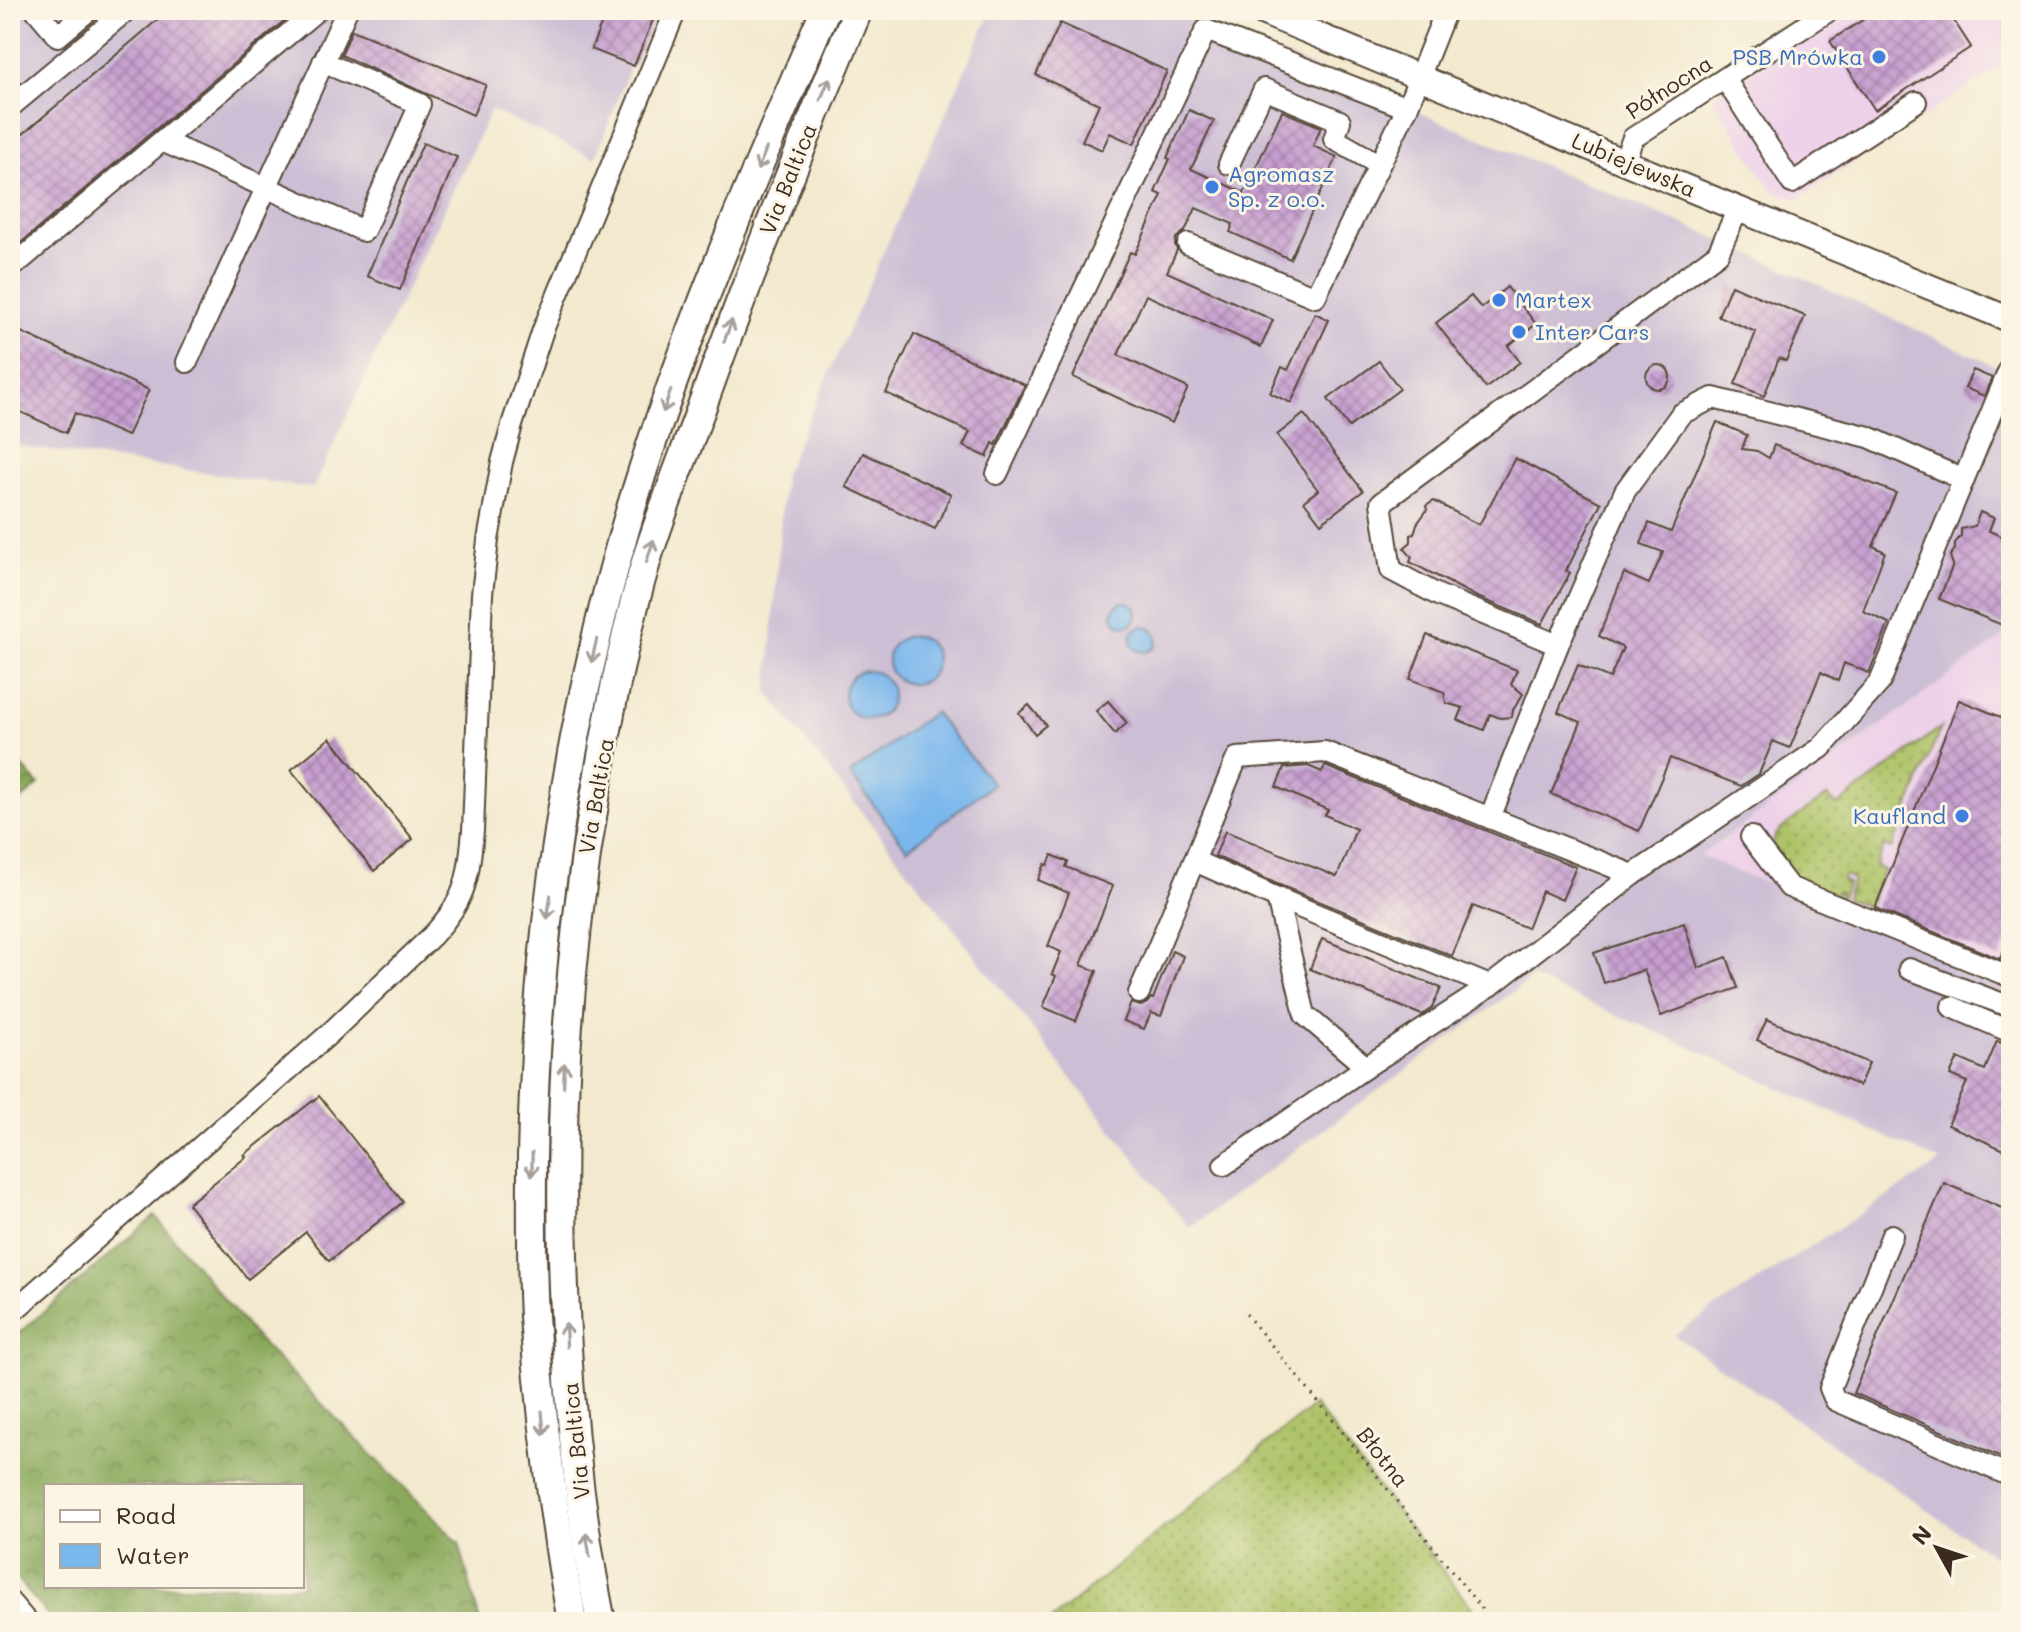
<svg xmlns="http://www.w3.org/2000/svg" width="2021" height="1632" font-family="Mali,sans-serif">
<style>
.built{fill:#edd0e9}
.industrial{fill:#ccbed4}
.grass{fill:url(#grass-dots);stroke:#747643;stroke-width:2}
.forest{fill:url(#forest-crowns);stroke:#626a3d;stroke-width:2;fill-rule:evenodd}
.water{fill:#7ab7ed;stroke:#5a7086;stroke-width:2}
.building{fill:url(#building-cross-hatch)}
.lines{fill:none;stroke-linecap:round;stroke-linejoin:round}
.minor-casing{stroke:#564738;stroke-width:24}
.major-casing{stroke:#564738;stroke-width:28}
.highway-casing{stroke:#564738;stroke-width:32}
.path{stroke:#564738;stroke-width:3;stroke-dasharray:2 6;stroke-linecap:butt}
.minor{stroke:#fff;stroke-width:20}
.major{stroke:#fff;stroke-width:24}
.highway{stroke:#fff;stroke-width:28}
.oneway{stroke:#a79f9a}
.shop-dot{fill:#3f7fe0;stroke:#fcf5e5;stroke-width:3}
.labels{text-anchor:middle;stroke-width:6;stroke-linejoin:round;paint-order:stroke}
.shop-label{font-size:22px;fill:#366cbe;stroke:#fcf5e5;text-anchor:start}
.street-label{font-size:22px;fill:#3b2a1e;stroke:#fcf5e5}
</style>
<defs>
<pattern id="grass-dots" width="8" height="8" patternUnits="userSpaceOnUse" patternTransform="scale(2)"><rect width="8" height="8" fill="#adc368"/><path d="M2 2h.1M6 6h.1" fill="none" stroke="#8e9f55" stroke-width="1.8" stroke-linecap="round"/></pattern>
<pattern id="forest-crowns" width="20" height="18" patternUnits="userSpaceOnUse" patternTransform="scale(2)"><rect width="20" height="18" fill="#8aa95c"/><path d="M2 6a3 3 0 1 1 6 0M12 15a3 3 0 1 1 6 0" fill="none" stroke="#728a4b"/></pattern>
<pattern id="building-cross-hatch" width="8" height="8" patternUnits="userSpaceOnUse" patternTransform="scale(2)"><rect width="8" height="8" fill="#c79ed0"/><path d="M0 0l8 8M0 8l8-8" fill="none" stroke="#a381a8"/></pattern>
</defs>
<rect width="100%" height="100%" fill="#fcf5e5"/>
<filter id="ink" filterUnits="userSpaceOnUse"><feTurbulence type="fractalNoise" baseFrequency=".0125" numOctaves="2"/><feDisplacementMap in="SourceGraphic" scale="16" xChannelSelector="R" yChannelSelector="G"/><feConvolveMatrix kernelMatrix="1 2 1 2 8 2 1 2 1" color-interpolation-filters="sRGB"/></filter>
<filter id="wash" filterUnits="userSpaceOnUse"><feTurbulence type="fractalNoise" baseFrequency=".006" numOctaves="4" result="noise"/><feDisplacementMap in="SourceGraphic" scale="32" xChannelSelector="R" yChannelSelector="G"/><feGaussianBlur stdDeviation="1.8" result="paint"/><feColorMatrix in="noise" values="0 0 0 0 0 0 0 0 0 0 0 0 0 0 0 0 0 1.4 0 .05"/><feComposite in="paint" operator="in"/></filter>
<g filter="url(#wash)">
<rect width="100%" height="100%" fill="#f2e9ce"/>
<g class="built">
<polygon points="1847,10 2011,10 2011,60 1797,199 1772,191 1712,97"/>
<polygon points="2011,615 2011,984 1700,856 2002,638"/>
</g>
<g class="industrial">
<polygon points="10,10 652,10 595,158 491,110 313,488 10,445"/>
<polygon points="992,10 1178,10 1578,180 1705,233 2011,373 2011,615 2003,637 1700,856 2011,984 2011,1568 1674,1335 1941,1162 1675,1040 1532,978 1189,1228 768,693 784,474"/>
</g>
<g class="grass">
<path d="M1941,727l-49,122 -8,-3 -8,20 8,4 -16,37 -22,-8 7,-20 -8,-4 -3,5 6,3 -7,17 -3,-1 2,-6 -3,-1 -2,6 -43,-20 -16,-21 3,-3 -2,-2 -3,2c-1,-7 -2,-13 2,-19 7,-11 39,-30 51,-39l10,10z"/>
<polygon points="1314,1405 1483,1622 1049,1622"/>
</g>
<g class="forest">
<polygon points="10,752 39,785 10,809"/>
<path d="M155,1216l97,117 207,210 21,79h-426l-44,-51v-230zM46,1486h256v100h-256z"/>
</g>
<g class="water">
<circle cx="1125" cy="614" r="12"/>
<circle cx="1144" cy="639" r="13"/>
<circle cx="912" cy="660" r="24"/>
<circle cx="868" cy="695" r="24"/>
<polygon points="934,712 993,784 907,849 850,774"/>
</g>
<g id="blocks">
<g class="building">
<polygon points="169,10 297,10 10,252 10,145"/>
<polygon points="607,10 657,10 634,66 591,49"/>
<polygon points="1878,10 1947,10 1971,47 1875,110 1830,41"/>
<polygon points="1060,23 1167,71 1134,144 1110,133 1102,150 1082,141 1099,104 1036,75"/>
<polygon points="352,30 486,85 473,115 341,55"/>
<polygon points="1189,110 1214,121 1191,169 1244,193 1282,111 1321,127 1313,146 1337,157 1290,259 1230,232 1233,224 1196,208 1185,231 1176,238 1175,245 1177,250 1167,272 1273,320 1261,347 1146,295 1118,355 1188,388 1172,423 1073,377 1130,252 1135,254 1162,195 1155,192 1170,159 1167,158"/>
<polygon points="423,143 457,157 400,290 367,276"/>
<polygon points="1731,285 1805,316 1786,361 1779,358 1764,396 1735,384 1756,332 1718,316"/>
<polygon points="1507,287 1536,324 1508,346 1520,362 1486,388 1436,323 1471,296 1481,308"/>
<polygon points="1315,313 1329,320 1291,403 1270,393 1282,367 1288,370"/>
<polygon points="10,327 149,390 127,436 75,413 66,433 10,407"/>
<polygon points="914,334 1025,385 996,445 993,443 987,457 963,446 970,432 886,393"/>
<polygon points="1379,361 1400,389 1349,427 1328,399"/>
<circle cx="1658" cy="377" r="12"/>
<polygon points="1973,370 1992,378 1984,396 1965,388"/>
<polygon points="1304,414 1363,491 1321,523 1304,501 1318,490 1277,435"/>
<polygon points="1717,422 1747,435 1742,449 1757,451 1769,458 1774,445 1896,493 1873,546 1885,552 1863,611 1889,623 1869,673 1844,663 1838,681 1821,672 1790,748 1773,741 1759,774 1741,786 1670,758 1639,831 1551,794 1581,722 1558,712 1578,665 1610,678 1623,648 1599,636 1624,573 1649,584 1663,552 1641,544 1649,523 1671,532"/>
<polygon points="863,453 951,494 935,529 846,487"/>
<polygon points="1515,458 1601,503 1566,571 1570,573 1542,624 1475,596 1410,562 1412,557 1404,548 1411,542 1411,535 1414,534 1417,524 1427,510 1426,506 1434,501 1479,525"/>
<polygon points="1980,512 1994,518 1989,531 2011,540 2011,604 2002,625 1939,599 1953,565 1950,556 1955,549 1955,543 1961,536 1961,529 1975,526"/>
<polygon points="1427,635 1517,670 1511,684 1523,694 1513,710 1512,717 1500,718 1490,714 1484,730 1458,720 1463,708 1446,703 1444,692 1410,679"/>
<polygon points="1959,700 2011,721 2011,933 2000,959 1875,908"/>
<polygon points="1108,701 1127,723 1115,734 1096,711"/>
<polygon points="1029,705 1046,725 1035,734 1019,713"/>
<polygon points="330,738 413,839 374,871 291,770"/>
<polygon points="1308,766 1322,772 1325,766 1576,867 1562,900 1542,891 1527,928 1473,906 1452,956 1282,886 1215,856 1225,831 1337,877 1356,829 1325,815 1328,810 1276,787 1284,768"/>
<polygon points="1052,855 1068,862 1066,867 1113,886 1081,965 1097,971 1076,1021 1043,1007 1056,976 1052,974 1061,952 1048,946 1069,893 1038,880 1045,864 1048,865"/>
<polygon points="1684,923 1698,968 1727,957 1738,988 1661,1016 1644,970 1604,983 1594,953"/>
<polygon points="1322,939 1441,988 1432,1008 1422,1015 1310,969"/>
<polygon points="1172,951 1183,956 1161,1016 1151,1013 1144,1029 1124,1021 1131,1003 1141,1006 1147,1003 1151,998 1153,999"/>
<polygon points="1767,1019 1869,1063 1859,1086 1757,1040"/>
<polygon points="1997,1041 2011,1047 2011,1153 1948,1125 1967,1082 1950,1075 1958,1058 1985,1070"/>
<polygon points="319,1096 403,1202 329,1261 306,1232 248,1279 188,1204 246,1157 244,1155"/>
<polygon points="1944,1183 2011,1212 2011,1461 1853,1393"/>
</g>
</g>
</g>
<g filter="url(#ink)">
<use href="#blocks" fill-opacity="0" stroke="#564738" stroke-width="2"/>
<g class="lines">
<defs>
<g id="minor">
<polyline points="36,10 58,36 89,10"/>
<polyline points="1725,79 1792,183 1916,102"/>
<polyline points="10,107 127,10"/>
<polyline points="162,141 364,231 420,104 323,62"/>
<polyline points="1624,161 1633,138 1830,10"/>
<polyline points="1229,164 1264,89 1340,121 1334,139 1378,164"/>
<polyline points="1188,244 1315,297 1407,108 1446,10"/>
<polyline points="10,269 317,10"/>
<polyline points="187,362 347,10"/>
<polyline points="997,474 1206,30 1407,108"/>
<polyline points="1558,645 1438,595 1391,570 1381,503 1718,253 1738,209"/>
<polyline points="1490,818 1558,645 1625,491 1681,414 1713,398 1869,437 1964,480"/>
<polyline points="1751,837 1789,887 2011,977"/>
<polyline points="1195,861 1277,898 1490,986"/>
<polyline points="1277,898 1305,1015 1366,1067"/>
<polyline points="1909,969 2011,1007"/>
<polyline points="1139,993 1237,758 1325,752 1633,875"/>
<polyline points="1952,1007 2011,1032"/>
<polyline points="1224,1165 1366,1067 1490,986 1633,875 1821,748 1880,682 2011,365"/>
<polyline points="1892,1235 1830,1388 1835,1400 2011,1476"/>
<path d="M10,1314l318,-279 105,-100c34,-37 35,-56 40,-104l9,-237 6,-54 14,-78 10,-37 31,-95 133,-320"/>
<polyline points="10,1602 27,1622"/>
</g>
<polyline id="major" points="1257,10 1738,209 2011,320"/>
<g id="highway">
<path d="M572,1622c-18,-101 -31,-203 -38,-306 -3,-53 -2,-106 -2,-159 4,-225 38,-450 104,-665 51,-165 121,-324 189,-482"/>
<path d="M601,1622c-19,-95 -30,-193 -35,-290 -10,-181 -1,-361 30,-540 13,-80 29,-160 52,-237 16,-50 36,-99 54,-149 48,-134 101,-265 156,-396"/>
</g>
</defs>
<use href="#minor" class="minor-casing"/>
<use href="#major" class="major-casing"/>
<use href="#highway" class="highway-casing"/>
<polyline class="path" points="1246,1314 1333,1420 1492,1622"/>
<use href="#minor" class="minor"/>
<use href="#major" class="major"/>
<use href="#highway" class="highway"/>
</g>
<defs><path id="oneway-shaft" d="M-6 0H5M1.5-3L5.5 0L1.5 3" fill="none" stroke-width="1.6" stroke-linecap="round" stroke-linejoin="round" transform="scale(2)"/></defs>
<g class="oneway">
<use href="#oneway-shaft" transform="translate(825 89) rotate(-67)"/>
<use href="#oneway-shaft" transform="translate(762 159) rotate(112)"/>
<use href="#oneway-shaft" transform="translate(728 331) rotate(-70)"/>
<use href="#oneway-shaft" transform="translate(667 401) rotate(109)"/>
<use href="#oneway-shaft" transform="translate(650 551) rotate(-72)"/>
<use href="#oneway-shaft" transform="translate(594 651) rotate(103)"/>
<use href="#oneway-shaft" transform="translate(549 907) rotate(98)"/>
<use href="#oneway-shaft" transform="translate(564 1075) rotate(-88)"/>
<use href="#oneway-shaft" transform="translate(532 1164) rotate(91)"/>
<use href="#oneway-shaft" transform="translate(566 1335) rotate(-93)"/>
<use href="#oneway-shaft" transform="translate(543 1423) rotate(85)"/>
<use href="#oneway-shaft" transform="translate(588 1545) rotate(-99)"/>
</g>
</g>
<g class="shop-dot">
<circle cx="1879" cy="57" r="8"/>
<circle cx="1212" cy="187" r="8"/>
<circle cx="1499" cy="300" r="8"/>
<circle cx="1519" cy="332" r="8"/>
<circle cx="1962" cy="816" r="8"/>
</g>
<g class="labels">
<g class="shop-label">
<text x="1863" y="65" text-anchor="end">PSB Mrówka</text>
<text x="1228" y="182">Agromasz<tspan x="1228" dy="25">Sp. z o.o.</tspan></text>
<text x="1515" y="308">Martex</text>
<text x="1535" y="340">Inter Cars</text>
<text x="1946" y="824" text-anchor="end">Kaufland</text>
</g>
<g class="street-label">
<text transform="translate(1669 87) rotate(-33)" y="8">Północna</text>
<text transform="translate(1634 165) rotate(23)" y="8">Lubiejewska</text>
<text transform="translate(788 179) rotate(-68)" y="8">Via Baltica</text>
<text transform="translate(596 796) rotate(-80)" y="8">Via Baltica</text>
<text transform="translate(576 1441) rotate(-96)" y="8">Via Baltica</text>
<text transform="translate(1383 1457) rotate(52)" y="8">Błotna</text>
</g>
</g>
<rect width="2021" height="1632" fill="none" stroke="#fcf5e5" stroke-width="40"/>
<rect x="44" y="1484" width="260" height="104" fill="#fcf5e5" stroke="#afa495" stroke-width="2"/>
<rect x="60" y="1510" width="40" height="12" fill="#ffffff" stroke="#afa495" stroke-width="2"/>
<text x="116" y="1524" font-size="24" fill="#3b2a1e">Road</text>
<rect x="60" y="1544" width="40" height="24" fill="#7ab7ed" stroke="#afa495" stroke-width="2"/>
<text x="116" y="1564" font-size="24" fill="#3b2a1e">Water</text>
<g transform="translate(1937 1548) rotate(310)" stroke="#fcf5e5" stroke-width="6" paint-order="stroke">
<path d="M0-6L14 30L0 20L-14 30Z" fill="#3b2a1e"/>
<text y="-12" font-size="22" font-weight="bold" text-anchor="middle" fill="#3b2a1e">N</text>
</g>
</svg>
